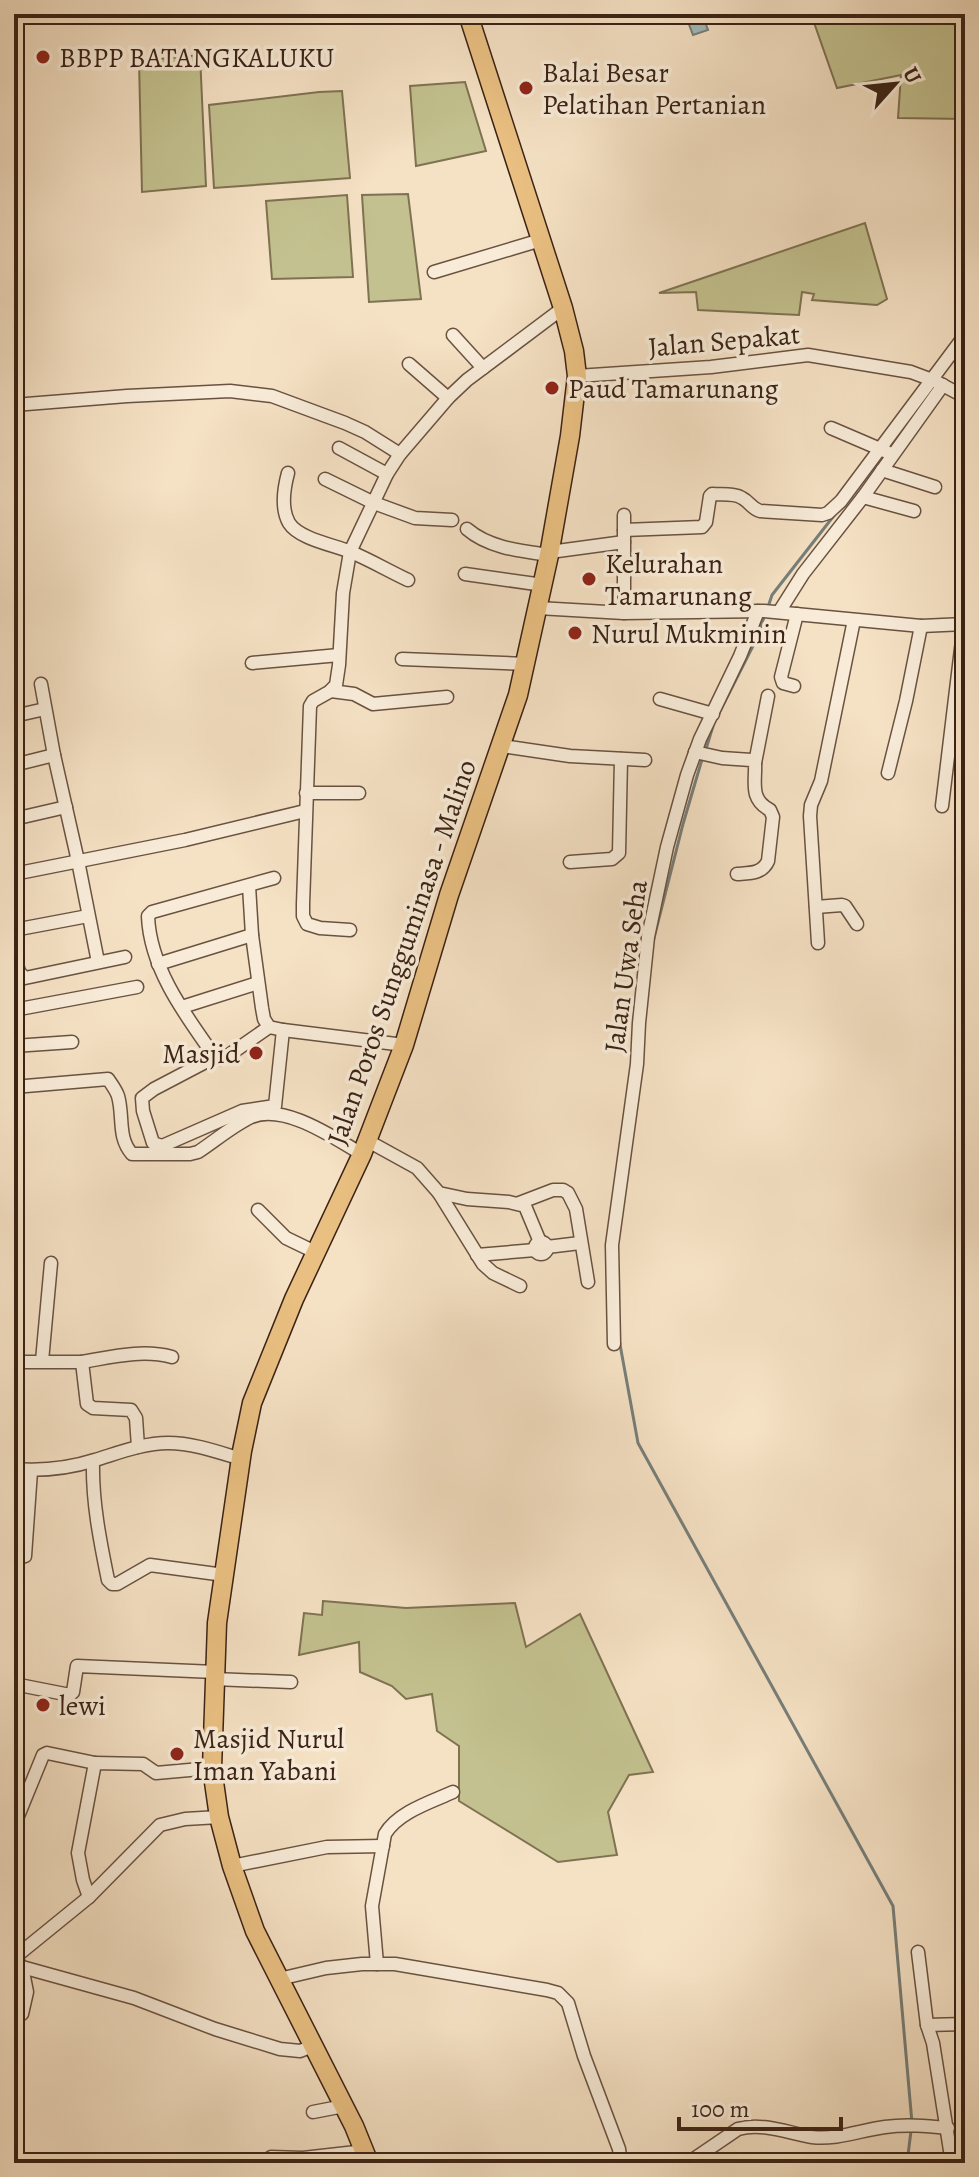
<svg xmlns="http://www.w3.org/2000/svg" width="979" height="2177" font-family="Alegreya,serif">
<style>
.green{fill:#c3c18f;stroke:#7f7252;stroke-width:2}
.water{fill:#9fbcbc;stroke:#777e79;stroke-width:2}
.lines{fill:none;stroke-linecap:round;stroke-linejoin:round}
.stream{stroke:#777e79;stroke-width:3}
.minor-casing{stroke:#6a5241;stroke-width:15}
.primary-casing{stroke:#3b2215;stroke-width:21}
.minor{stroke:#f8ecd9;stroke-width:12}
.primary{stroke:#eac082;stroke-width:18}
.poi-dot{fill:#8f2418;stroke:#f8ecd9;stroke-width:3}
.labels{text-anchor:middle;stroke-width:7;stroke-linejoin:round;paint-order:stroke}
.poi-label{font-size:28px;fill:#3b2215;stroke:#f8ecd9;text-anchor:start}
.street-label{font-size:28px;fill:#3b2215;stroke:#f8ecd9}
</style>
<rect width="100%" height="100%" fill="#f5e1c4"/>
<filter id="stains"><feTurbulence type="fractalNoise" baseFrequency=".0025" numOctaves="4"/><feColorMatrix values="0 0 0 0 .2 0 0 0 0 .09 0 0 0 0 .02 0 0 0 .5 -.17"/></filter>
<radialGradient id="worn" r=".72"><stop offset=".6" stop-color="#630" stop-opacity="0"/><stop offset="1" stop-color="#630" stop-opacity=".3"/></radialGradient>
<g class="green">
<polygon points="811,14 965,14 965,119 898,118 901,75 837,88"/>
<polygon points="200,55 206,186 142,192 139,61"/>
<polygon points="465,82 486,151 416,166 410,86"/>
<polygon points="342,91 350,178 214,188 209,105 319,92"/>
<polygon points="408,194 421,299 369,302 362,195"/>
<polygon points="347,195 353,277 272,279 266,201"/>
<polygon points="865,223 887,299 877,305 812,300 814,294 802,292 799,315 698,310 696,292 659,293"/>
<polygon points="323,1601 406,1608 515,1603 526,1647 580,1614 653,1772 629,1775 608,1812 617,1855 558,1862 459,1801 459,1746 437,1731 432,1694 406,1699 392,1686 360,1672 359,1642 299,1655 304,1613 322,1615"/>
</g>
<polygon class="water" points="685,14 702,14 708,30 693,35"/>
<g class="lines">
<g class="stream">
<polyline points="768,607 772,595 836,513"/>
<polyline points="718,715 757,638 765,614"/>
<polyline points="706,749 713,726"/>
<polyline points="653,942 683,824 703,756"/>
<polyline points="619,1339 638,1443 893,1906 912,2123"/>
<polyline points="907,2163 911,2131"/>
</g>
<defs>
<g id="minor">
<polyline points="434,272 541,240"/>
<polyline points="453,335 483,368"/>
<polyline points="409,364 448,398"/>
<polyline points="577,376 711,367 808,355 911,372 935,381 965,397"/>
<polyline points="14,405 127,396 230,391 272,396 345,423 365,432 400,454"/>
<polyline points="831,428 887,452"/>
<polyline points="339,448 387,474"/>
<polyline points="882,470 935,487"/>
<path d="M288,473c-4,15 -7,36 1,50 10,16 45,22 62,29 19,8 38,19 57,28"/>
<polyline points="325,479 374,503 415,518 452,520"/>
<polyline points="863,497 914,511"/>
<path d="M467,529c22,19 54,22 82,26"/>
<path d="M624,530l78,-3 4,-5 4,-26 2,-2c9,1 23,-1 30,4 8,4 9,10 18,13l62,4 6,-2 13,-12 124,-166"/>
<polyline points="550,552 624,542"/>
<polyline points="465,574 543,585"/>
<polyline points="538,608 624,613 764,611 921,626 965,624"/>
<polyline points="779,612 803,574 863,497 943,385"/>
<polyline points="624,613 624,515"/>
<polyline points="402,659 526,664"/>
<polyline points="252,663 339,655"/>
<polyline points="41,684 54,755 78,861 98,962"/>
<polyline points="794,686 783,683 781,677 797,614"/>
<polyline points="331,691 354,694 373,704 447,697"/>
<polyline points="660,699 713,714"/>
<polyline points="14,716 45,709"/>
<polyline points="502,746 570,756 645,760"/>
<path d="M695,752l27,6 29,2 4,3c1,19 -6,36 15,47l3,7 -5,44c-6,13 -18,12 -31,13"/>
<polyline points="755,763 768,696"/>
<polyline points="14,765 54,755"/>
<polyline points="888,773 906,701 921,626"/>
<polyline points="306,793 359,793"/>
<polyline points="942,806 964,624"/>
<polyline points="14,819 66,807"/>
<polyline points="570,862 612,859 619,853 621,759"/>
<polyline points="14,874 185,840 305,811"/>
<polyline points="249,886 252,935 262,1008 264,1019 269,1027 283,1030 404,1045"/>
<polyline points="816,907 842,905 845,906 857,924"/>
<polyline points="14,930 88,916"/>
<polyline points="350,930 320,928 307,924 303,916 303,904 310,706 313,701 329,692 336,685 339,665 343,593 350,552 387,474 400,454 448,398 467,380 563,308"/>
<polyline points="818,943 810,816 811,805 821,781 854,620"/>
<polyline points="14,953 19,972 25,978 125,957"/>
<polyline points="158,964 252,935"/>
<polyline points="182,1007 258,983"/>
<polyline points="14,1010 137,987"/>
<path d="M269,1027l-43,30 -6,2 -5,-2c-29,-41 -65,-88 -67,-141l4,-4 122,-34"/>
<polyline points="14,1046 72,1042"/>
<polyline points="215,1057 154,1089 142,1098 143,1111 153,1143 162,1146 242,1111 275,1106 283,1030"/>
<path d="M14,1087l94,-8c4,6 8,11 10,17 6,21 -1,41 14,58h58l8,-2c17,-11 34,-26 53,-35 34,-14 83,21 111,37"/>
<polyline points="368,1141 417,1168 439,1193 467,1199 509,1202 525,1206 540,1242"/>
<polyline points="439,1193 483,1264 493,1273 520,1286"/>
<polyline points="519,1203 553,1190 563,1190 568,1193 576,1209 588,1282"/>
<polyline points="258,1210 286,1238 315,1252"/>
<circle cx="541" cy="1248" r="6"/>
<polyline points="547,1247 580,1243"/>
<polyline points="477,1255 535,1250"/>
<polyline points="614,1344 612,1245 637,1064 639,1023 648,937 667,847 687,775 700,739 740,656 758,611"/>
<polyline points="42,1361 51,1263"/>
<polyline points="14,1362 82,1362 87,1404 93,1408 131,1410 136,1418 138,1447"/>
<path d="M82,1362c30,-5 60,-13 90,-5"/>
<path d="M93,1461c-1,40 7,80 15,119l4,4h5l33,-19 74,10"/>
<path d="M14,1469c26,2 56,-1 81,-9 23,-7 48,-17 73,-17 25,0 50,9 73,16"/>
<polyline points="14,1558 25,1556 31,1471"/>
<polyline points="214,1679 291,1682"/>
<polyline points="14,1684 70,1695 73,1692 77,1666 215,1672"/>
<polyline points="14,1826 43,1755 47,1753 95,1763"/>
<polyline points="232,1866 327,1847 383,1846"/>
<polyline points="89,1897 83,1880 78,1853 95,1763 143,1764 156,1773 212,1768"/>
<polyline points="918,1952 927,2025 933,2043 952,2163"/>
<polyline points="14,1958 22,1967 134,1998 215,2029 280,2049 300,2051 313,2046"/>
<polyline points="14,1958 89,1897 160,1825 185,1819 219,1817"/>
<path d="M377,1964l-5,-58 13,-72c13,-22 46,-32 68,-42"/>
<polyline points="22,1967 27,1992 22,2014"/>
<polyline points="279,1979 326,1968 362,1964 395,1964 547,1990 558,1993 568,2003 584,2056 619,2149 621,2163"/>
<polyline points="927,2025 965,2024"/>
<polyline points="313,2112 344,2106"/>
<polyline points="271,2157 303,2158 365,2151"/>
<path d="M688,2163l50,-34c24,-7 50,4 74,8 25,3 49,-7 73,-10 21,-3 42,-1 63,1"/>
</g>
<polyline id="primary" points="369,2163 354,2126 255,1931 232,1866 219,1817 212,1768 217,1623 242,1451 252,1403 294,1299 362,1154 404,1045 449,895 518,695 549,555 570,436 577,376 574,351 563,308 468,14"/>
</defs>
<use href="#minor" class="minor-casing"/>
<use href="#primary" class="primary-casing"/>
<use href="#minor" class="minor"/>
<use href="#primary" class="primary"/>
</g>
<g class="poi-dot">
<circle cx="43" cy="57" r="8"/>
<circle cx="526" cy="88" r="8"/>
<circle cx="552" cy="388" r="8"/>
<circle cx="589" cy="579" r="8"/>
<circle cx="575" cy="633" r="8"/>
<circle cx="256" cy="1053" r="8"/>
<circle cx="43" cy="1705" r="8"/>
<circle cx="177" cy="1754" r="8"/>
</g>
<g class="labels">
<g class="poi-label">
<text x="59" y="67">BBPP BATANGKALUKU</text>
<text x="542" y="82">Balai Besar<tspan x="542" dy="32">Pelatihan Pertanian</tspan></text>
<text x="568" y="398">Paud Tamarunang</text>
<text x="605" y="573">Kelurahan<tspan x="605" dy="32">Tamarunang</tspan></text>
<text x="591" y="643">Nurul Mukminin</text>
<text x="240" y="1063" text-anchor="end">Masjid</text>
<text x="59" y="1715">lewi</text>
<text x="193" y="1748">Masjid Nurul<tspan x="193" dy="32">Iman Yabani</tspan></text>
</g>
<g class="street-label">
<text transform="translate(724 340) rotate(-5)" y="10">Jalan Sepakat</text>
<text transform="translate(401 952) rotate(-71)" y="10">Jalan Poros Sungguminasa - Malino</text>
<text transform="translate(625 966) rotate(-82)" y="10">Jalan Uwa Seha</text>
</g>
</g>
<rect width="979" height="2177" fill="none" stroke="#f5e1c4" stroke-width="48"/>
<rect x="16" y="16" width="947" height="2145" fill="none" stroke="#3b2215" stroke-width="4"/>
<rect x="24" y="24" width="931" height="2129" fill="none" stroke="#3b2215" stroke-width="2"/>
<g transform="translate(895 84) rotate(63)" stroke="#f8ecd9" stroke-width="6" paint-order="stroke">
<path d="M0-6L14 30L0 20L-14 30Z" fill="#3b2215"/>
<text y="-12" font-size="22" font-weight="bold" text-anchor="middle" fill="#3b2215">U</text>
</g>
<path d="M679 2117v12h162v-12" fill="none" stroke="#3b2215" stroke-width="4"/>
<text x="691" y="2117" font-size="24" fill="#3b2215" stroke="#f8ecd9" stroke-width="6" paint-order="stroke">100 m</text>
<rect width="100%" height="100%" filter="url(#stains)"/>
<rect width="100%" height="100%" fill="url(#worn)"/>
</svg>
